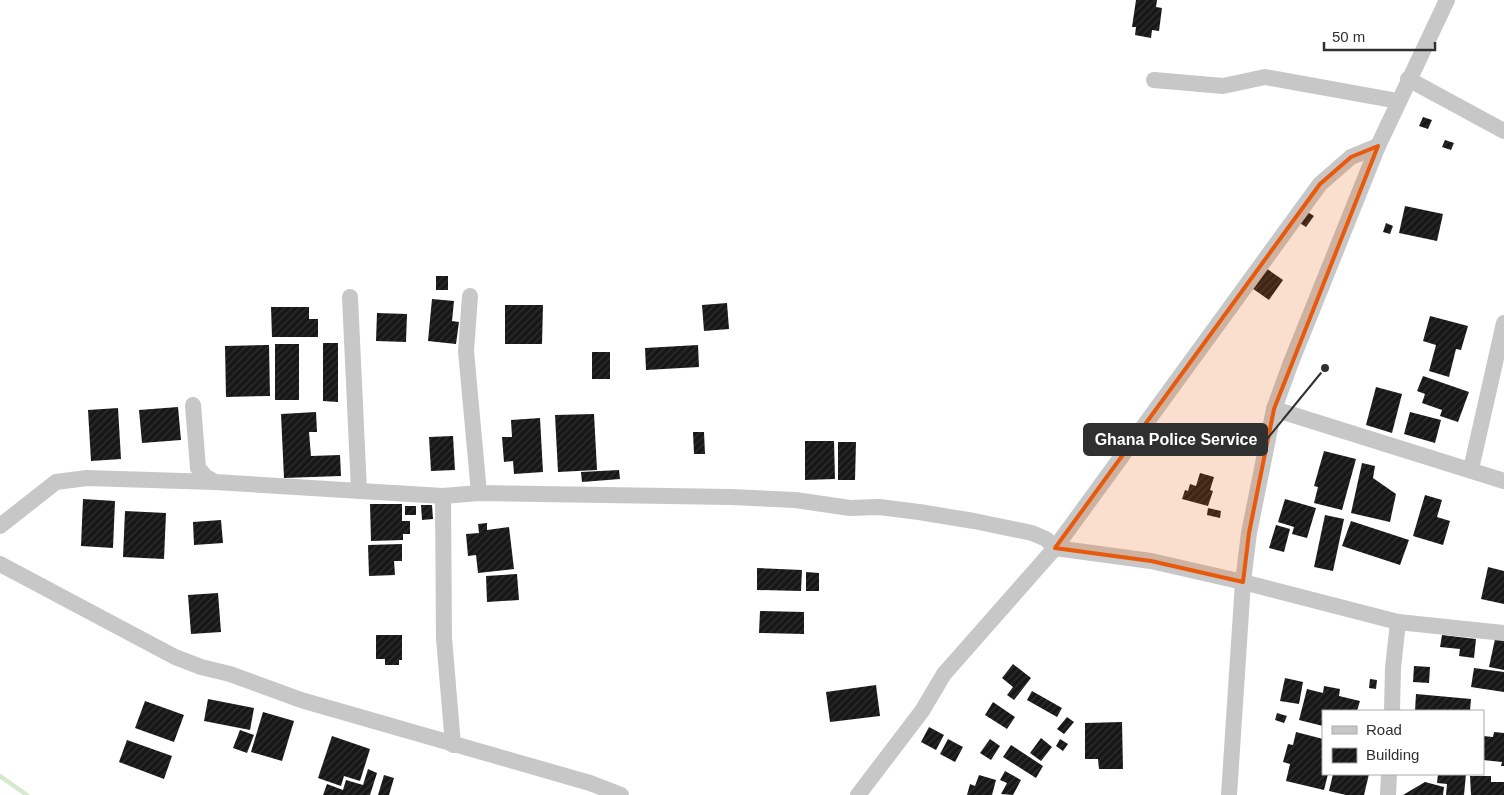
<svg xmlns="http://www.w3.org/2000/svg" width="1504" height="795" font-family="Arial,sans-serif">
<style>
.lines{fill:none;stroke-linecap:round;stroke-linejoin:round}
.stream{stroke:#d6e9ce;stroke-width:4.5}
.building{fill:url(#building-hatch)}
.minor{stroke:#c7c7c7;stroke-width:16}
.marked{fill:#e8590c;fill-opacity:0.2;stroke:#e8590c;stroke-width:4;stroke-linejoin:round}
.leader{fill:none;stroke:#303030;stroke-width:2}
.callout-dot{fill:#303030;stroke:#fff;stroke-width:2}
.callout{fill:#303030;stroke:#303030;stroke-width:2}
.callout-label{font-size:16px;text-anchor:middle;font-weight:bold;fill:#fff}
</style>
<defs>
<pattern id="building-hatch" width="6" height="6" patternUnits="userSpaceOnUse" patternTransform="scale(1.25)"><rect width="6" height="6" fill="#171717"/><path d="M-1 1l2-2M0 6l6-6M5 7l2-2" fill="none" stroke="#303030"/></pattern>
</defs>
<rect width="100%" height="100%" fill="#fff"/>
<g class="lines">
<polyline class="stream" points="0,776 27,795"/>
</g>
<g class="building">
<polygon points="1136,0 1157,0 1156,7 1162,8 1159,31 1152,30 1151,38 1135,35 1136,27 1132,27"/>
<polygon points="1423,117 1432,120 1428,129 1419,126"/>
<polygon points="1445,140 1454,143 1451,150 1442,147"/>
<polygon points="1405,206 1443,214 1437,241 1399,233"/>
<polygon points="1306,211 1314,216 1306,227 1298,222"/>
<polygon points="1386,223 1393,226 1390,234 1383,232"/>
<polygon points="1263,266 1283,280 1269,300 1249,286"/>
<rect x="436" y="276" width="12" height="14"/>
<polygon points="432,299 454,301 452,321 459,322 456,344 428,341"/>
<polygon points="727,303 729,329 704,331 702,305"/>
<polygon points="505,305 543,305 542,344 505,344"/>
<polygon points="271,307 309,307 309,319 318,319 318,337 272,337"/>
<polygon points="377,313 407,314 406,342 376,341"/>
<polygon points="1430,316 1468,326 1461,350 1456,349 1449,377 1429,371 1436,345 1423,341"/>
<polygon points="323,343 338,343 338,402 323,401"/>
<rect x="275" y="344" width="24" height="56"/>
<polygon points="269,345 270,396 226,397 225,346"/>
<polygon points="698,345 699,367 646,370 645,348"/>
<rect x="592" y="352" width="18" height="27"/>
<polygon points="1423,376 1469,392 1458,422 1440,416 1442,410 1422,403 1425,394 1417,391"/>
<polygon points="1376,387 1402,394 1392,433 1366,425"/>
<polygon points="178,407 181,440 142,443 139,410"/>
<polygon points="118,408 121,459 91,461 88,410"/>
<polygon points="316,412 317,432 309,432 311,456 340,455 341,476 284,478 281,414"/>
<polygon points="1410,412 1441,420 1435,443 1404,434"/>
<polygon points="594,414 597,470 558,472 555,415"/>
<polygon points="540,418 543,472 514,474 513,461 504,462 502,437 512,437 511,420"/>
<polygon points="693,432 704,432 705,454 694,454"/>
<polygon points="453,436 455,470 431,471 429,437"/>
<polygon points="805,441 834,441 835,479 805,480"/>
<polygon points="838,442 856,442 855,480 838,480"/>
<polygon points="1324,451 1356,459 1342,510 1314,503 1318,487 1314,486"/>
<polygon points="1362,463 1375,466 1373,478 1396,494 1390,522 1351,513"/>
<polygon points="619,470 620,479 582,482 581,472"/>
<polygon points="1200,473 1214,477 1210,490 1213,491 1208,506 1182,499 1185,490 1188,491 1190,484 1196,486"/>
<polygon points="1425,495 1442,500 1437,517 1450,521 1443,545 1413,536"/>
<polygon points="83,499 115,501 113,548 81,546"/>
<polygon points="1285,499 1316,508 1307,538 1292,534 1294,527 1278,522"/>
<polygon points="370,504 402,504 402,521 410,521 410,534 403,534 403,540 371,541"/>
<polygon points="421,505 432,505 433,519 422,520"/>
<rect x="405" y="506" width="11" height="9"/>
<polygon points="1208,508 1221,511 1220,518 1207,515"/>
<polygon points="125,511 166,513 164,559 123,557"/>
<polygon points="1325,515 1344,519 1333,571 1314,567"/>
<polygon points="221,520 223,543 194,545 193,522"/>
<polygon points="1351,521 1409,540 1400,565 1342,546"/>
<polygon points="487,523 487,530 509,527 514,569 478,573 476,555 468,556 466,534 479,533 478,524"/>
<polygon points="1276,525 1290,529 1284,552 1269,548"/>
<polygon points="402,544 402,561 394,561 395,575 369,576 368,545"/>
<polygon points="1488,567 1504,571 1504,604 1481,599"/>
<polygon points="757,568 802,570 801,591 757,590"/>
<polygon points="806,572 819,573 819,591 806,591"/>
<polygon points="517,574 519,600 487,602 486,576"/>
<polygon points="218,593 221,632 191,634 188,595"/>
<polygon points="760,611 804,612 804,634 759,633"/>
<polygon points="376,635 402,635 402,660 399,660 399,665 385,665 385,659 376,659"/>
<polygon points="1442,635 1476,639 1474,658 1459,656 1460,649 1440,647"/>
<polygon points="1495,639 1504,641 1504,670 1489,667"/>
<polygon points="1013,664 1031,678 1014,700 1007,695 1013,687 1002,678"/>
<polygon points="1414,666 1430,667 1429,683 1413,682"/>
<polygon points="1474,668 1504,672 1504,692 1471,687"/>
<polygon points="1285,678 1303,682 1299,704 1280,701"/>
<polygon points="1370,679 1377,680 1376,689 1369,688"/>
<polygon points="876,685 880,716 830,722 826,692"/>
<polygon points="1324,686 1340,689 1339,696 1360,701 1357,711 1323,711 1323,726 1299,720 1307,689 1323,693"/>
<polygon points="1032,691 1062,708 1057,717 1027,700"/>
<polygon points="1416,694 1471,699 1470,711 1415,711"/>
<polygon points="208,699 254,708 250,730 204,721"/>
<polygon points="145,701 184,715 174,742 135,728"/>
<polygon points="993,702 1015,717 1007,729 985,715"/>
<polygon points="263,712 294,721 282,761 251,752"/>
<polygon points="1277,713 1287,716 1284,723 1275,720"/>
<polygon points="1067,717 1074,722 1064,734 1057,729"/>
<polygon points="1122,722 1123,769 1099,769 1098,759 1085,759 1085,723"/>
<polygon points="929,727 944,735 936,750 921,742"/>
<polygon points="240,730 254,735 247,753 233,748"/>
<polygon points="1296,732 1323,739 1323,774 1328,774 1324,790 1286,781 1290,764 1283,762 1288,744 1293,745"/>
<polygon points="1494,732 1504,733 1504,766 1501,766 1502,762 1483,760 1483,736 1493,737"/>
<polygon points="332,736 370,749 360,781 344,776 341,786 318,778"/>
<polygon points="1041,738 1052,747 1041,761 1030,753"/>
<polygon points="948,739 963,747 955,762 940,754"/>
<polygon points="990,739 1000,746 991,760 980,753"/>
<polygon points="1060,739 1068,744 1063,751 1056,746"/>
<polygon points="127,740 172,756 164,779 119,762"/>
<polygon points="1011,745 1043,766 1036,778 1003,757"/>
<polygon points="368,769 377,773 370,795 323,795 327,784 343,790 346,780 363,785"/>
<polygon points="1005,771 1021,780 1013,795 1001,794 1007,783 1000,780"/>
<polygon points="1333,774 1369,774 1364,795 1346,795 1329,791"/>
<polygon points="1438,774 1466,774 1464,795 1446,795 1447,784 1437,783"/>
<polygon points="384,775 394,778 389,795 378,795"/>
<polygon points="979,775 996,780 992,795 967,795 970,784 975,786"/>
<polygon points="1470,776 1491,776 1491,782 1504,782 1504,795 1471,795"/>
<polygon points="1425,782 1444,787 1443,795 1403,795"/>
</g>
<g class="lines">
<g class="minor">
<polyline points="1408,79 1504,131"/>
<polyline points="1154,80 1223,86 1265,77 1398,101"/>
<polyline points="470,296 466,351 479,493"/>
<polyline points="350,297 359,491"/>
<polyline points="193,405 198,468 206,477 215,482"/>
<polyline points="1274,409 1504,481"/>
<polyline points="1471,469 1504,323"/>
<polyline points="443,496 444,638 453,745"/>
<polyline points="0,526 56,482 87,478 215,482 443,496 479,493 731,497 795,500 850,508 879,507 919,512 974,521 1032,533 1046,539 1055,548 1151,561 1243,582 1398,622 1504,633"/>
<polyline points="0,564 175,657 201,667 230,674 301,700 590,783 621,795"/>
<polyline points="1392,711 1393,668 1398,622"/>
<polyline points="858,795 922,711 944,674 1055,548 1320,184 1351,157 1378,146"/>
<polyline points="1229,795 1243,582 1249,533 1274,409 1290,365 1378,146 1447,0"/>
<polyline points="1388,795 1389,774"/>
</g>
</g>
<path class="marked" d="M1378,146l-104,263 -25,124 -6,49 -92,-21 -96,-13 265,-364 31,-27z"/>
<path class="leader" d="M1325 368L1267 439"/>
<circle class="callout-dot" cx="1325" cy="368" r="5"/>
<rect class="callout" x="1084" y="424" width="183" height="31" rx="5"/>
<g class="callout-label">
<text x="1176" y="445">Ghana Police Service</text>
</g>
<rect x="1322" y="710" width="162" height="65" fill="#ffffff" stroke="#acacac"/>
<rect x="1332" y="726" width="25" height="8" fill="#c7c7c7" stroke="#acacac"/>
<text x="1366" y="735" font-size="15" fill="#303030">Road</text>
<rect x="1332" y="748" width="25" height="15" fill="url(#building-hatch)" stroke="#acacac"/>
<text x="1366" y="760" font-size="15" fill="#303030">Building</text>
<path d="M1324 42v8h111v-8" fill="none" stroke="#303030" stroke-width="2.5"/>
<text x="1332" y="42" font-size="15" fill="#303030" stroke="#ffffff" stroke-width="4" paint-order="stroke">50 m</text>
</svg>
